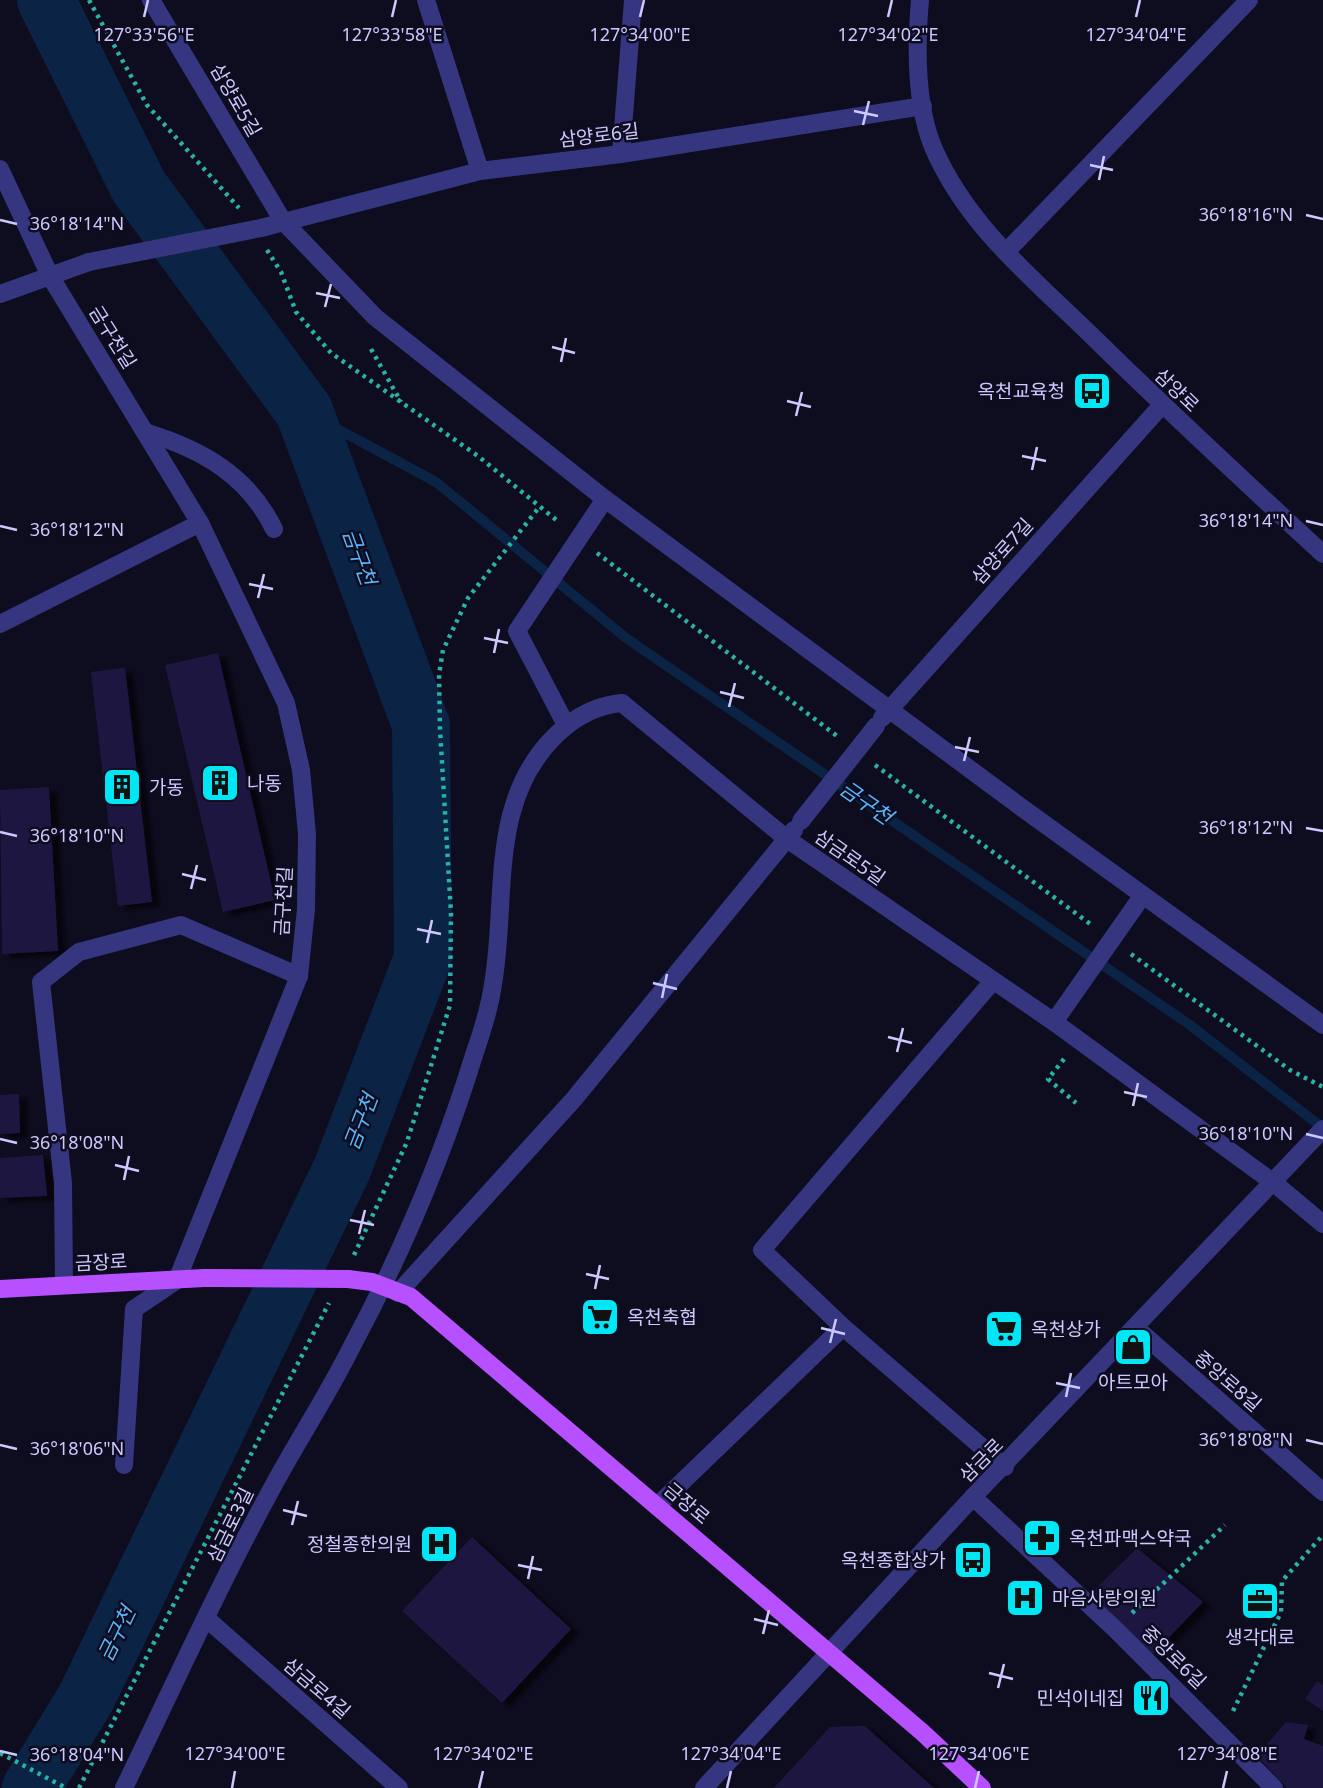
<svg xmlns="http://www.w3.org/2000/svg" width="1323" height="1788" font-family="'Noto Sans','Noto Sans KR',sans-serif">
<style>
.lines{fill:none;stroke-linecap:round;stroke-linejoin:round}
.stream{stroke:#0b2344;stroke-width:10}
.river{stroke:#0b2344;stroke-width:58}
.building{fill:#1e1740;filter:url(#shadow)}
.path{stroke:#2ab2a4;stroke-width:4.5;stroke-dasharray:3.5 5;stroke-linecap:butt}
.minor{stroke:#35367f;stroke-width:18}
.major{stroke:#b750ff;stroke-width:18}
.minor-bridge{stroke:#35367f;stroke-width:18}
.major-bridge{stroke:#b750ff;stroke-width:18}
.ticks{fill:none;stroke:#cdc9ff;stroke-width:2.5}
.labels{text-anchor:middle;stroke-width:5;stroke-linejoin:round;paint-order:stroke}
.street-label{font-size:19px;fill:#cdc9ff;stroke:#0e0c1f}
.poi-label{font-size:19px;fill:#cdc9ff;stroke:#0e0c1f;text-anchor:start}
.water-label{font-size:21px;font-style:italic;fill:#57b8ff;stroke:#0e0c1f}
.ticks-label{font-size:18px;text-anchor:middle;fill:#cdc9ff;stroke:#0e0c1f;stroke-width:5;stroke-linejoin:round;paint-order:stroke}
</style>
<defs>
<filter id="shadow"><feDropShadow dx="8" dy="4.5" stdDeviation="2" flood-color="#0009"/></filter>
</defs>
<rect width="100%" height="100%" fill="#0e0c1f"/>
<g class="lines">
<polyline class="stream" points="304,411 436,482 626,638 1190,1025 1323,1128"/>
<polyline class="river" points="31,1788 86,1698 342,1169 423,958 421,725 304,411 139,187 46,0"/>
</g>
<g class="building">
<polygon points="218,653 275,900 223,912 165,665"/>
<polygon points="125,668 152,902 118,906 91,672"/>
<polygon points="49,787 58,951 2,954 0,790"/>
<polygon points="19,1094 20,1133 0,1134 0,1095"/>
<polygon points="43,1155 47,1196 0,1198 0,1158"/>
<polygon points="472,1537 571,1629 502,1703 402,1611"/>
<polygon points="1137,1548 1203,1602 1153,1654 1089,1595"/>
<polygon points="1317,1681 1323,1685 1323,1711 1305,1699"/>
<polygon points="1286,1722 1308,1725 1304,1739 1323,1746 1323,1788 1287,1788 1257,1756"/>
<polygon points="865,1726 934,1788 774,1788 830,1727"/>
</g>
<g class="lines">
<g class="path">
<polyline points="89,0 147,105 239,208"/>
<polyline points="267,250 281,272 296,312 331,353 478,456 560,523"/>
<polyline points="371,349 401,402"/>
<polyline points="597,553 837,736"/>
<polyline points="875,765 1093,926"/>
<polyline points="1131,954 1290,1070 1323,1087"/>
<polyline points="1064,1059 1048,1079 1076,1103"/>
<polyline points="354,1255 407,1142 450,1005 451,913 440,729 439,675 443,650 468,598 540,506"/>
<polyline points="1132,1613 1225,1525"/>
<polyline points="1233,1711 1281,1612 1282,1581 1323,1535"/>
<polyline points="0,1753 66,1788"/>
<polyline points="79,1788 329,1303"/>
</g>
<g class="minor">
<polyline points="151,0 283,221 375,317 605,499 1025,810 1323,1025"/>
<polyline points="426,0 480,171"/>
<path d="M920,0c-4,46 -5,103 13,147 33,77 96,128 155,185 77,76 156,149 235,222"/>
<polyline points="621,154 633,0"/>
<polyline points="0,169 50,276 200,523 286,703 301,770 307,834 306,909 299,976 177,1280 134,1309 124,1465"/>
<polyline points="261,228 480,171 621,154 923,106"/>
<polyline points="1006,252 1249,0"/>
<polyline points="0,294 89,262"/>
<path d="M148,433c55,17 100,43 126,96"/>
<polyline points="0,624 200,523"/>
<polyline points="882,718 1162,405"/>
<polyline points="993,981 762,1250 843,1327 1005,1467"/>
<polyline points="64,1285 63,1183 41,982 79,952 181,925 299,976"/>
<polyline points="398,1293 574,1099 794,830"/>
<polyline points="1136,1328 1323,1492"/>
<polyline points="973,1497 1115,1629 1274,1788"/>
<polyline points="657,1506 843,1327"/>
<polyline points="207,1619 399,1788"/>
<path d="M124,1788c48,-99 94,-201 147,-298 25,-47 55,-92 79,-140 50,-93 93,-194 124,-295 8,-23 16,-48 19,-71 15,-87 -6,-183 64,-250 18,-17 40,-29 65,-31l165,136 267,183 220,161 49,41"/>
<polyline points="704,1788 973,1497 1323,1129"/>
</g>
<g class="major">
<polyline points="348,1279 372,1282 411,1297 922,1732 982,1788"/>
<polyline points="0,1289 204,1278"/>
</g>
<g class="minor-bridge">
<polyline points="89,262 261,228"/>
<polyline points="566,725 517,631 605,499"/>
<polyline points="801,821 876,726"/>
<polyline points="1054,1022 1143,895"/>
</g>
<polyline class="major-bridge" points="204,1278 348,1279"/>
</g>
<path class="ticks" d="M144,17l4,-17M392,17l4,-17M640,17l4,-17M888,17l4,-17M1136,17l4,-17M854,111l24,5M863,125l6,-24M1090,165l23,5M1099,180l5,-24M1306,215l17,4M0,220l17,4M316,293l24,5M325,307l6,-23M552,347l23,6M561,362l5,-24M787,401l24,6M796,416l6,-24M1022,456l24,5M1032,470l5,-23M1306,521l17,4M0,526l17,4M249,584l24,5M258,598l6,-24M484,638l24,5M494,653l5,-24M720,692l24,6M729,707l6,-24M955,747l24,5M964,761l6,-24M1306,828l17,3M0,832l17,4M182,874l24,6M191,889l6,-24M417,929l24,5M427,943l5,-23M653,983l24,6M662,998l5,-24M888,1037l24,6M897,1052l6,-24M1124,1092l23,5M1133,1106l5,-23M1306,1134l17,4M0,1139l17,4M115,1165l24,6M124,1180l5,-24M350,1220l24,5M359,1234l6,-24M586,1274l23,5M595,1289l5,-24M821,1328l24,6M830,1343l6,-24M1056,1383l24,5M1066,1397l5,-24M1306,1440l17,4M0,1445l17,4M283,1510l24,6M292,1525l6,-24M518,1565l24,5M528,1579l5,-23M754,1619l24,6M763,1634l6,-24M989,1673l24,6M998,1688l6,-24M0,1751l17,4M232,1788l3,-17M479,1788l4,-17M727,1788l4,-17M975,1788l4,-17M1223,1788l4,-17"/>
<defs>
<symbol id="bus-square" viewBox="-11 -11 22 22"><rect x="-9" y="-9" width="18" height="18" rx="4" fill="#00e6f4" stroke="#0e0c1f"/><path d="M-5-6H5V4H4V6H2V4H-2V6H-4V4H-5ZM-3.5-4V0h7V-4ZM-3.5 1.2v1.5H-2V1.2ZM2 1.2v1.5H3.5V1.2Z" fill="#111"/></symbol>
<symbol id="building-square" viewBox="-11 -11 22 22"><rect x="-9" y="-9" width="18" height="18" rx="4" fill="#00e6f4" stroke="#0e0c1f"/><path d="M-4-6H4V6H1V3H-1V6H-4ZM-2.5-4.3h1.7v1.8h-1.7ZM.8-4.3h1.7v1.8H.8ZM-2.5-1h1.7V.8h-1.7ZM.8-1h1.7V.8H.8Z" fill="#111"/></symbol>
<symbol id="supermarket-square" viewBox="-11 -11 22 22"><rect x="-9" y="-9" width="18" height="18" rx="4" fill="#00e6f4" stroke="#0e0c1f"/><path d="M-6-5.5h2.5l.6 2H6L4.5 2H-2.5L-4.4-4H-6ZM-1.5 3.2a1.3 1.3 0 1 0 .1 0ZM3 3.2a1.3 1.3 0 1 0 .1 0Z" fill="#111"/></symbol>
<symbol id="shop-square" viewBox="-11 -11 22 22"><rect x="-9" y="-9" width="18" height="18" rx="4" fill="#00e6f4" stroke="#0e0c1f"/><path d="M-5-2.5h2.3a2.7 3.5 0 0 1 5.4 0H5L5.5 6h-11ZM-1.5-2.5h3a1.5 2.3 0 0 0-3 0Z" fill="#111"/></symbol>
<symbol id="pharmacy-square" viewBox="-11 -11 22 22"><rect x="-9" y="-9" width="18" height="18" rx="4" fill="#00e6f4" stroke="#0e0c1f"/><path d="M-2-6h4v4h4v4h-4v4h-4v-4h-4v-4h4Z" fill="#111"/></symbol>
<symbol id="hospital-square" viewBox="-11 -11 22 22"><rect x="-9" y="-9" width="18" height="18" rx="4" fill="#00e6f4" stroke="#0e0c1f"/><path d="M-5-5h3v3.5h4V-5h3V5h-3V1.5h-4V5h-3Z" fill="#111"/></symbol>
<symbol id="office-square" viewBox="-11 -11 22 22"><rect x="-9" y="-9" width="18" height="18" rx="4" fill="#00e6f4" stroke="#0e0c1f"/><path d="M-6-3h4V-5.5h4V-3h4V5H-6ZM-1-4.5V-3h2v-1.5ZM-6 0V1H6V0Z" fill="#111"/></symbol>
<symbol id="restaurant-square" viewBox="-11 -11 22 22"><rect x="-9" y="-9" width="18" height="18" rx="4" fill="#00e6f4" stroke="#0e0c1f"/><path d="M-5-6h1v4h1v-4h1v4h1v-4h1v5L-1.5 .5V6h-2V.5L-5-1ZM5-6V6H3V1.5H1.5Q1.5-4 5-6Z" fill="#111"/></symbol>
</defs>
<g fill-rule="evenodd">
<use href="#bus-square" x="1070" y="369" width="44" height="44"/>
<use href="#building-square" x="198" y="761" width="44" height="44"/>
<use href="#building-square" x="100" y="765" width="44" height="44"/>
<use href="#supermarket-square" x="578" y="1295" width="44" height="44"/>
<use href="#supermarket-square" x="982" y="1307" width="44" height="44"/>
<use href="#shop-square" x="1111" y="1325" width="44" height="44"/>
<use href="#pharmacy-square" x="1020" y="1516" width="44" height="44"/>
<use href="#hospital-square" x="417" y="1522" width="44" height="44"/>
<use href="#bus-square" x="951" y="1538" width="44" height="44"/>
<use href="#hospital-square" x="1003" y="1576" width="44" height="44"/>
<use href="#office-square" x="1238" y="1579" width="44" height="44"/>
<use href="#restaurant-square" x="1129" y="1676" width="44" height="44"/>
</g>
<g class="labels">
<g class="street-label">
<text transform="translate(236 100) rotate(60)" y="7">삼양로5길</text>
<text transform="translate(599 135) rotate(-7)" y="7">삼양로6길</text>
<text transform="translate(113 337) rotate(58)" y="7">금구천길</text>
<text transform="translate(1177 390) rotate(44)" y="7">삼양로</text>
<text transform="translate(1002 551) rotate(-48)" y="7">삼양로7길</text>
<text transform="translate(850 857) rotate(35)" y="7">삼금로5길</text>
<text transform="translate(283 901) rotate(-87)" y="7">금구천길</text>
<text transform="translate(101 1262) rotate(-3)" y="7">금장로</text>
<text transform="translate(1228 1381) rotate(41)" y="7">중앙로8길</text>
<text transform="translate(981 1460) rotate(-45)" y="7">삼금로</text>
<text transform="translate(687 1503) rotate(40)" y="7">금장로</text>
<text transform="translate(230 1525) rotate(-64)" y="7">삼금로3길</text>
<text transform="translate(1174 1657) rotate(44)" y="7">중앙로6길</text>
<text transform="translate(317 1688) rotate(41)" y="7">삼금로4길</text>
</g>
<g class="poi-label">
<text x="1065" y="398" text-anchor="end">옥천교육청</text>
<text x="247" y="790">나동</text>
<text x="149" y="794">가동</text>
<text x="627" y="1324">옥천축협</text>
<text x="1031" y="1336">옥천상가</text>
<text x="1133" y="1389" text-anchor="middle">아트모아</text>
<text x="1069" y="1545">옥천파맥스약국</text>
<text x="412" y="1551" text-anchor="end">정철종한의원</text>
<text x="946" y="1567" text-anchor="end">옥천종합상가</text>
<text x="1052" y="1605">마음사랑의원</text>
<text x="1260" y="1644" text-anchor="middle">생각대로</text>
<text x="1124" y="1705" text-anchor="end">민석이네집</text>
</g>
<g class="water-label">
<text transform="translate(359 557) rotate(70)" y="7">금구천</text>
<text transform="translate(866 803) rotate(35)" y="7">금구천</text>
<text transform="translate(361 1122) rotate(-69)" y="7">금구천</text>
<text transform="translate(117 1634) rotate(-64)" y="7">금구천</text>
</g>
</g>
<g class="ticks-label">
<text x="144" y="41">127°33'56"E</text>
<text x="392" y="41">127°33'58"E</text>
<text x="640" y="41">127°34'00"E</text>
<text x="888" y="41">127°34'02"E</text>
<text x="1136" y="41">127°34'04"E</text>
<text x="1246" y="221">36°18'16"N</text>
<text x="77" y="230">36°18'14"N</text>
<text x="1246" y="527">36°18'14"N</text>
<text x="77" y="536">36°18'12"N</text>
<text x="1246" y="834">36°18'12"N</text>
<text x="77" y="842">36°18'10"N</text>
<text x="1246" y="1140">36°18'10"N</text>
<text x="77" y="1149">36°18'08"N</text>
<text x="1246" y="1446">36°18'08"N</text>
<text x="77" y="1455">36°18'06"N</text>
<text x="235" y="1760">127°34'00"E</text>
<text x="483" y="1760">127°34'02"E</text>
<text x="731" y="1760">127°34'04"E</text>
<text x="979" y="1760">127°34'06"E</text>
<text x="1227" y="1760">127°34'08"E</text>
<text x="77" y="1761">36°18'04"N</text>
</g>
</svg>
